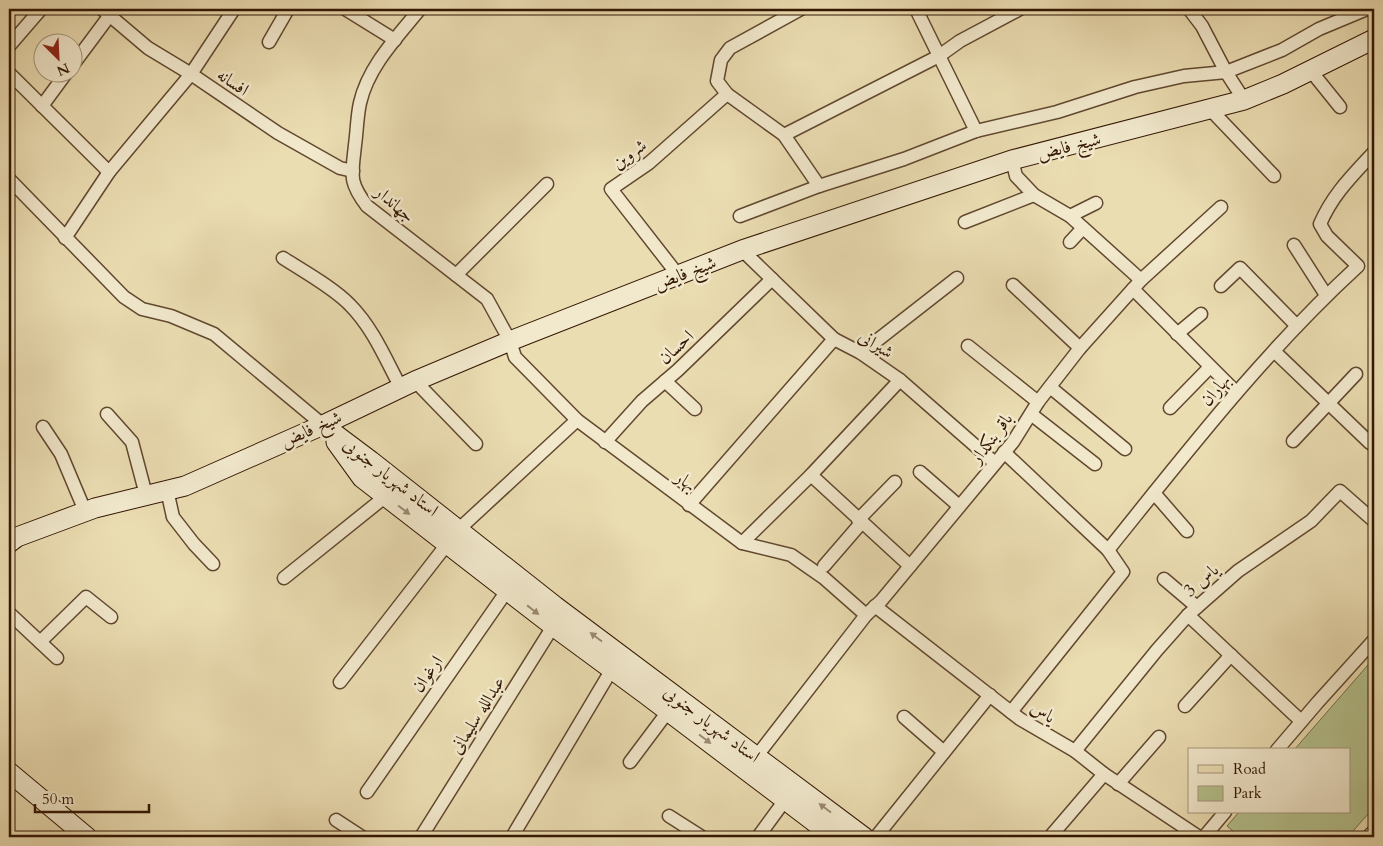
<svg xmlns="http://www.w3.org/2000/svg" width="1383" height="846" font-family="Cardo,Amiri,serif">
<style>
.green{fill:#b5c28e;stroke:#746c48}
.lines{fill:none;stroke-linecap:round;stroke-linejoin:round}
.street-casing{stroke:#61482f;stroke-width:15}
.secondary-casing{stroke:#331703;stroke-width:21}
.primary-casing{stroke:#331703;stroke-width:22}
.street{stroke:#f2e9cd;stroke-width:12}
.secondary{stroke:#f2e9cd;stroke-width:19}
.primary{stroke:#ebddb2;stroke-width:20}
.oneway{fill:#9c8a72}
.labels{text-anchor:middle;stroke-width:5;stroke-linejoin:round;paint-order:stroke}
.street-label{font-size:18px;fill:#331703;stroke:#f2e9cd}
</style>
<rect width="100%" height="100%" fill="#ebddb2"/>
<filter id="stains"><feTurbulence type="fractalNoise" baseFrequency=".004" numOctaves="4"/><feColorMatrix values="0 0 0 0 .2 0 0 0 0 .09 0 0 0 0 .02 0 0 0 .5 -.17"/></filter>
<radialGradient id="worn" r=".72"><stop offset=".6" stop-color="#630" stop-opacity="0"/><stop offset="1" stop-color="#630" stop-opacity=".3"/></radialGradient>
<polygon class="green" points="1374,658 1374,807 1348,837 1240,837 1227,826 1239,812 1349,812 1349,750 1294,750"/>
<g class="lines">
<defs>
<g id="street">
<polyline points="102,9 148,48 191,74 278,133 340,168 353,171"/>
<polyline points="345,9 395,40"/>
<path d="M420,9c-23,28 -52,58 -60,94 -3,13 -3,28 -5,42 -3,30 -7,36 12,61l120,93 23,42 5,16 62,63 165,123 49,12 33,23 42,37"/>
<polyline points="801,9 730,48 721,60 717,81 727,94 784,135 819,186"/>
<polyline points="916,9 976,131"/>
<polyline points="1189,9 1202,26 1226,72 1244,100"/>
<polyline points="269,42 288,9"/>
<polyline points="9,46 41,9"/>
<polyline points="72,66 110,15"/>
<polyline points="1311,71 1340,107"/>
<polyline points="9,73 109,172"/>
<polyline points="42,106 67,72"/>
<polyline points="1210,109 1274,176"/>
<polyline points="784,135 939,56 960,41 1020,9"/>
<polyline points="1012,160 1016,176 1034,195 1070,216 1141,280"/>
<polyline points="9,179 124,297 142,309 171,316 214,334 323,425"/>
<polyline points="740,216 819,186 904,159 976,131 1057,112 1135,87 1184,76 1226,72 1282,50 1319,29 1367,9"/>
<polyline points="1070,216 1096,203"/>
<polyline points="965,222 1034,195"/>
<polyline points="65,238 109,172 191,74 234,9"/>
<polyline points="1070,242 1083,228"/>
<polyline points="1294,245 1326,295"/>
<polyline points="742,250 834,339 861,353 900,380 995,463"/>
<path d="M283,258c20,13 51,30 67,47 23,23 36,55 51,83"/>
<polyline points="456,275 547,184"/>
<polyline points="678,275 611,189 649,163 727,94"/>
<polyline points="1013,285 1080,348"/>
<polyline points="1221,286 1240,268 1297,326"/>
<polyline points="1133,289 1236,392"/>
<polyline points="1177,334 1201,314"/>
<polyline points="968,346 1038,402"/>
<polyline points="1274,351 1370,443 1374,438"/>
<polyline points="861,353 957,278"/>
<polyline points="415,381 476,444"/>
<polyline points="665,381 695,409"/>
<polyline points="1050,387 1125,449"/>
<polyline points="1170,408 1210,367"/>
<polyline points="107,414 132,442 146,495"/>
<polyline points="1031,414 1095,464"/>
<polyline points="43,427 61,454 85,511"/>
<polyline points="1293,441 1356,374"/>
<polyline points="605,442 642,401 678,370 772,279"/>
<polyline points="1004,452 1108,550 1123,572 1011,712"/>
<polyline points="920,472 959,506"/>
<polyline points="811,475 910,566"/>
<polyline points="167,490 173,517 194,544 213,564"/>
<polyline points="1154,493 1187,531"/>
<polyline points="689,505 834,339"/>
<polyline points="858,520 895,482"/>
<polyline points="742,543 811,475 900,380"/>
<path d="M1108,550c79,-98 156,-198 250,-284l-31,-30 -7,-12c13,-30 32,-48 54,-72"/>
<polyline points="824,566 862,522"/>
<polyline points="284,578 391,492"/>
<polyline points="1164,579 1197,607"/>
<polyline points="875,606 1020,719 1075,751 1104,774 1199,837"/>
<polyline points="9,613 57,658"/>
<polyline points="1188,615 1301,721"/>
<polyline points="40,642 86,597 111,617"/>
<polyline points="340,682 458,530 577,420"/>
<polyline points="1185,706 1231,655"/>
<polyline points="904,717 944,752"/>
<polyline points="1277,750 1318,702 1374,640"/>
<polyline points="1075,751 1157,650 1188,615 1238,571 1311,521 1340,491 1374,521"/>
<polyline points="756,757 866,615 881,601 1013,442 1038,402 1080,348 1141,280 1221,207"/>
<polyline points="630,762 672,706"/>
<polyline points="1118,784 1159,737"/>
<polyline points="367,792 511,585"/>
<polyline points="669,816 702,837"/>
<polyline points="336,820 362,837"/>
<polyline points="421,837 557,620"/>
<polyline points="512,837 615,664"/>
<polyline points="758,837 785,800"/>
<polyline points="876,837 990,695"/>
<polyline points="1050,837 1104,774"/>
<polyline points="1204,837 1225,812"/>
</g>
<g id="secondary">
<polyline points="323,425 371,461 555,606 864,837"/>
<polyline points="336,442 362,478 553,626 644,693 834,837"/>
<polyline points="9,543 17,537 95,508 185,486 323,425 415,381 510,341 742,250 1012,160 1244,100 1283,84 1374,39"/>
<polyline points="9,772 87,837"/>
</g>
<polyline id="primary" points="1373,837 1374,836"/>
</defs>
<use href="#street" class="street-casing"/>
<use href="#secondary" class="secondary-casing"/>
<use href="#primary" class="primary-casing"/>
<use href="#street" class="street"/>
<use href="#secondary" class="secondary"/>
<use href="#primary" class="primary"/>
</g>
<defs><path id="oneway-solid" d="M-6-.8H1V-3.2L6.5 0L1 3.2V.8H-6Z" transform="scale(1.25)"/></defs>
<g class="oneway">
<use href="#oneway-solid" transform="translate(404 510) rotate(37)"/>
<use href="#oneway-solid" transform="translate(533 610) rotate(38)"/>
<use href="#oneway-solid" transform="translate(596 637) rotate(-143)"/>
<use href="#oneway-solid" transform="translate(705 739) rotate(37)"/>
<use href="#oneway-solid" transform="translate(825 808) rotate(-143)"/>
</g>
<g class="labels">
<g class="street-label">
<text transform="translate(233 82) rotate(34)" y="6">افسانه</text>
<text transform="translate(1069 146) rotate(-14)" y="6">شیخ فایض</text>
<text transform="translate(629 154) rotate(-37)" y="6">شروین</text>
<text transform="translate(395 204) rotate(41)" y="6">جهاندار</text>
<text transform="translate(685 273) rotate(-21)" y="6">شیخ فایض</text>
<text transform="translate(876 344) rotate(32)" y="6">شیرانی</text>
<text transform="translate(676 347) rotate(-43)" y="6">احسان</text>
<text transform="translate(1215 390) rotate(-50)" y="6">بهاران</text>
<text transform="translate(311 429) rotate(-24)" y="6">شیخ فایض</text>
<text transform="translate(991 438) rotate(-53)" y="6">باقر بنکدار</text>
<text transform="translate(391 477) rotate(38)" y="6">استاد شهریار جنوبی</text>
<text transform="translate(686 481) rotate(37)" y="6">بهار</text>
<text transform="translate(1201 580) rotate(-41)" y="6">یاس 3</text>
<text transform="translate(427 674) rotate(-55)" y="6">ارغوان</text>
<text transform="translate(1043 712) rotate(31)" y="6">یاس</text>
<text transform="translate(477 715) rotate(-58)" y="6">عبدالله سلیمانی</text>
<text transform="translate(712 724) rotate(37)" y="6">استاد شهریار جنوبی</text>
</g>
</g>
<rect width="1383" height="846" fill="none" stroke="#ebddb2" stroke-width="30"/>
<rect x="10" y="10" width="1363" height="826" fill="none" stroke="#331703" stroke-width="2.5"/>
<rect x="15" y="15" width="1353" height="816" fill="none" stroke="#331703"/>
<rect x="1188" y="748" width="162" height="65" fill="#f2e9cd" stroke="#a6957c"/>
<rect x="1198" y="765" width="25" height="8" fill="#ebddb2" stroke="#a6957c"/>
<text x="1233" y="774" font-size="15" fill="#331703">Road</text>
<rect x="1198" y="786" width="25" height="15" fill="#b5c28e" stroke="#a6957c"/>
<text x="1233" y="798" font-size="15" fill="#331703">Park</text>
<g transform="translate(58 58) rotate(156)"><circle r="24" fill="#f2e9cd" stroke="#a6957c"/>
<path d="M0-4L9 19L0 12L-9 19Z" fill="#8f2418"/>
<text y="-8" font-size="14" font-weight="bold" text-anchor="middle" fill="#331703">N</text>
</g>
<path d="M35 804v8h114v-8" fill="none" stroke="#331703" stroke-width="2.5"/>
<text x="42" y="804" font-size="15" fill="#331703" stroke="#f2e9cd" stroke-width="4" paint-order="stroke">50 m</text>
<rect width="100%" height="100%" filter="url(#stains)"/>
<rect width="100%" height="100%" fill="url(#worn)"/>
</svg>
